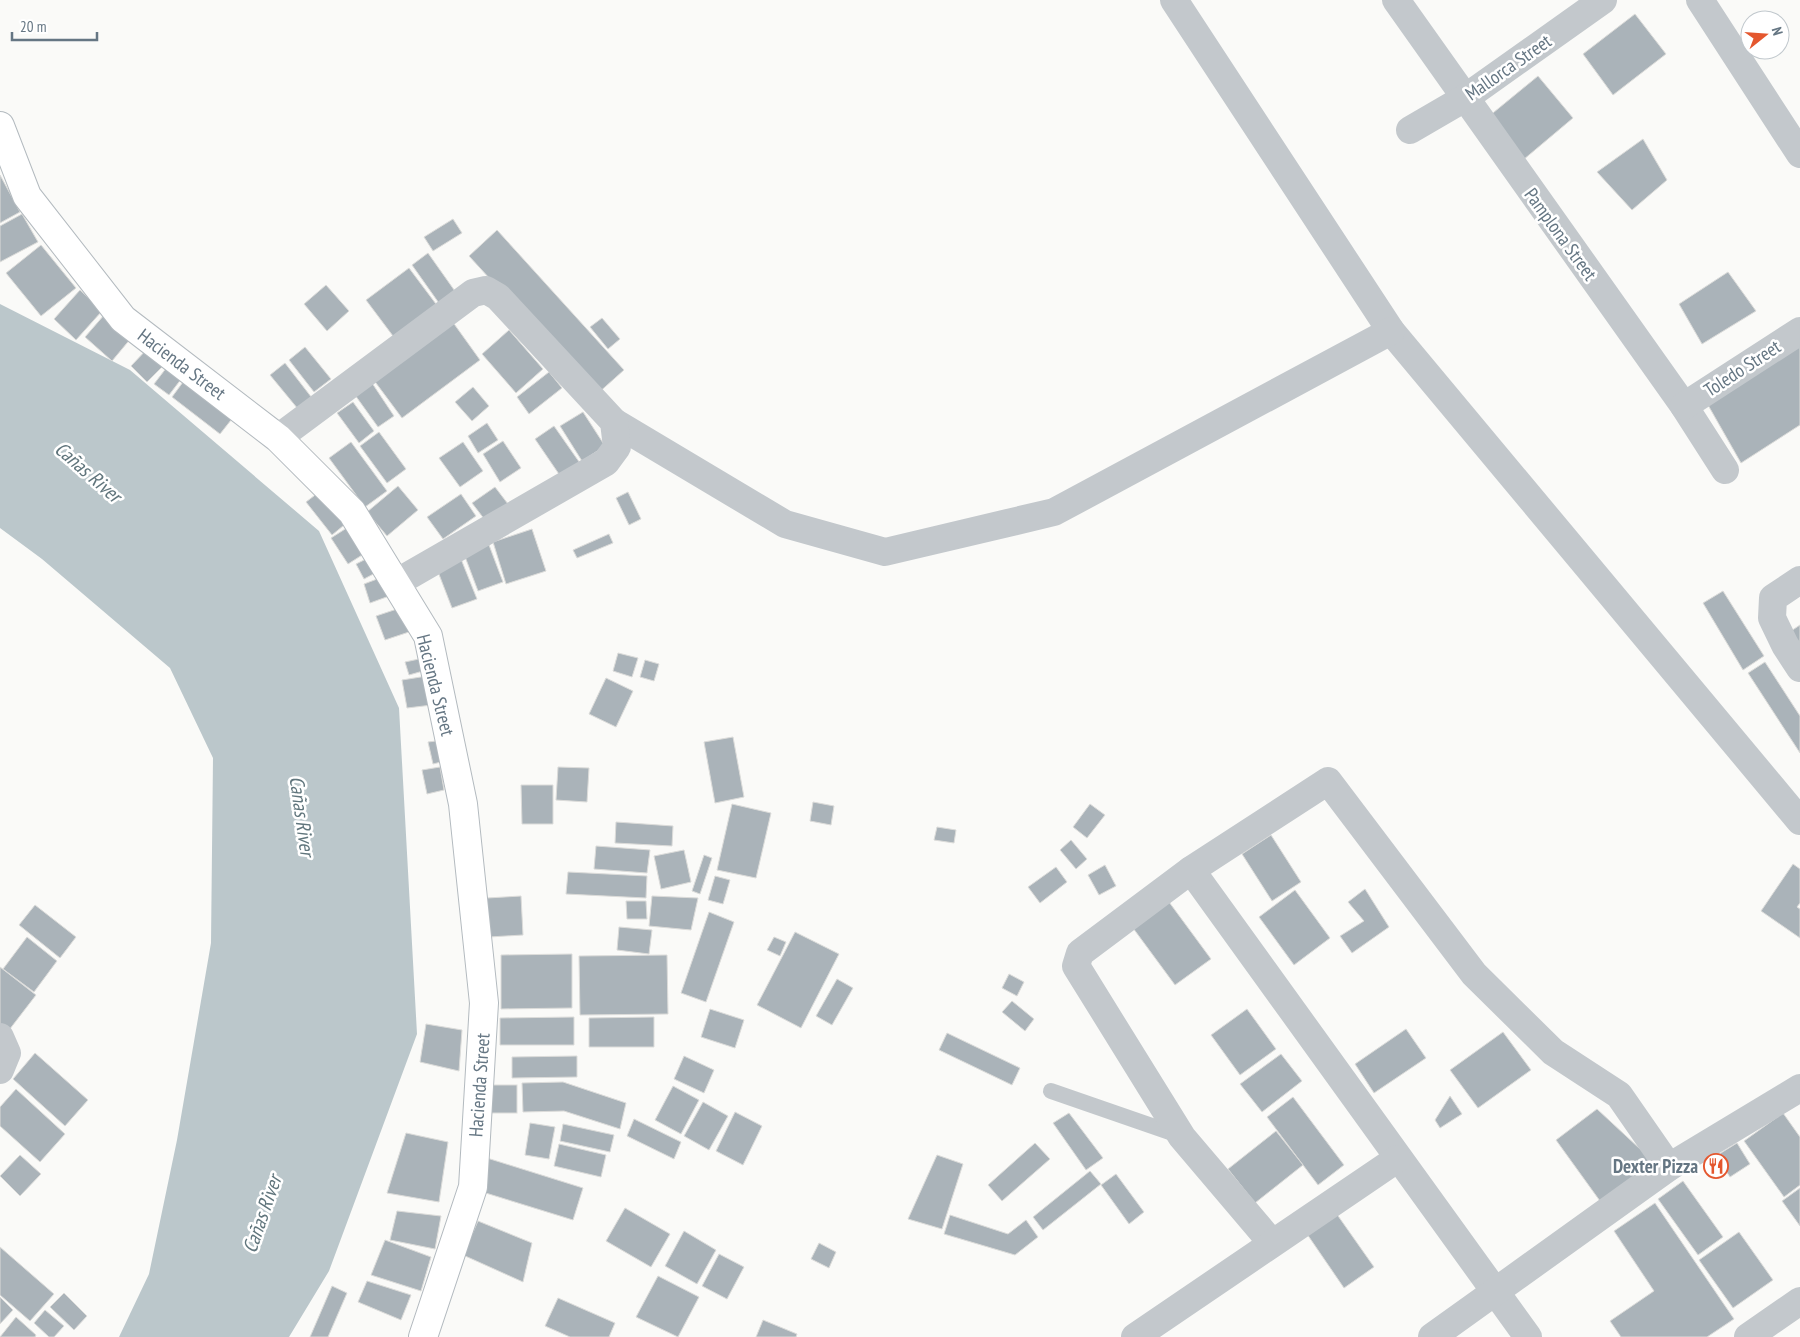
<svg xmlns="http://www.w3.org/2000/svg" width="1800" height="1337" font-family="'PT Sans Narrow',sans-serif">
<style>
.water{fill:#bbc7cb}
.building{fill:#aab3b9;stroke:#dcdcda}
.lines{fill:none;stroke-linecap:round;stroke-linejoin:round}
.secondary-casing{stroke:#b3babf;stroke-width:30}
.lane{stroke:#c3c8cc;stroke-width:16}
.street{stroke:#c3c8cc;stroke-width:28}
.secondary{stroke:#fff;stroke-width:28}
.labels{text-anchor:middle;stroke-width:5;stroke-linejoin:round;paint-order:stroke}
.street-label{font-size:19px;fill:#657683;stroke:#fff}
.poi-label{font-size:19px;font-weight:bold;fill:#657683;stroke:#fff;text-anchor:end}
.water-label{font-size:20px;font-style:italic;fill:#60757c;stroke:#fff}
</style>
<rect width="100%" height="100%" fill="#fafaf8"/>
<polygon class="water" points="0,304 130,370 319,531 399,708 417,1034 329,1271 289,1337 119,1337 149,1274 177,1140 211,943 213,758 170,668 42,559 0,528"/>
<g class="building">
<polygon points="1635,14 1666,54 1613,95 1583,54"/>
<polygon points="1538,76 1573,118 1523,160 1488,117"/>
<polygon points="1643,139 1667,180 1632,210 1597,172"/>
<polygon points="0,175 20,212 0,223"/>
<polygon points="22,214 38,242 0,262 0,226"/>
<polygon points="453,219 462,233 433,251 424,237"/>
<polygon points="497,230 624,370 596,395 469,256"/>
<polygon points="41,245 76,288 41,316 6,273"/>
<polygon points="428,253 457,294 441,306 412,265"/>
<polygon points="409,268 439,308 396,340 366,300"/>
<polygon points="1728,272 1756,311 1702,344 1679,304"/>
<polygon points="326,285 349,311 327,331 304,304"/>
<polygon points="80,290 102,311 76,340 54,319"/>
<polygon points="105,314 132,337 112,361 85,337"/>
<polygon points="602,318 620,339 608,349 590,327"/>
<polygon points="452,321 480,360 402,418 373,379"/>
<polygon points="509,330 543,369 516,393 482,354"/>
<polygon points="1800,346 1800,425 1741,463 1708,405"/>
<polygon points="149,347 165,364 147,382 131,366"/>
<polygon points="305,347 331,379 314,392 289,360"/>
<polygon points="285,363 312,398 298,409 270,375"/>
<polygon points="167,367 182,378 169,395 154,384"/>
<polygon points="549,372 562,388 529,414 517,397"/>
<polygon points="186,378 235,415 220,434 172,397"/>
<polygon points="372,383 394,416 378,427 355,395"/>
<polygon points="473,387 489,406 472,421 455,402"/>
<polygon points="353,402 374,431 359,443 337,413"/>
<polygon points="583,412 605,446 582,461 560,426"/>
<polygon points="487,423 498,440 478,453 468,436"/>
<polygon points="554,426 582,466 563,480 535,439"/>
<polygon points="379,432 406,469 387,483 360,446"/>
<polygon points="503,441 521,468 500,482 483,454"/>
<polygon points="351,442 387,491 365,507 329,458"/>
<polygon points="463,442 483,471 460,487 439,458"/>
<polygon points="398,486 418,510 387,536 367,512"/>
<polygon points="495,487 508,504 485,520 472,503"/>
<polygon points="323,489 349,521 332,535 306,502"/>
<polygon points="628,492 641,519 629,525 616,498"/>
<polygon points="461,494 476,516 443,539 427,517"/>
<polygon points="353,524 370,550 348,564 331,538"/>
<polygon points="532,529 546,571 506,584 493,542"/>
<polygon points="609,534 613,543 577,558 573,550"/>
<polygon points="489,545 503,582 478,591 464,554"/>
<polygon points="459,554 477,599 452,608 435,564"/>
<polygon points="374,555 381,570 364,579 356,564"/>
<polygon points="385,576 392,595 370,603 364,584"/>
<polygon points="1723,591 1764,656 1743,670 1703,603"/>
<polygon points="400,608 409,632 385,640 376,616"/>
<polygon points="1800,625 1800,652 1788,633"/>
<polygon points="618,653 638,658 632,677 613,671"/>
<polygon points="419,659 423,671 409,675 405,662"/>
<polygon points="645,660 659,664 654,681 640,677"/>
<polygon points="1765,662 1800,716 1800,753 1748,673"/>
<polygon points="427,676 432,705 407,708 402,680"/>
<polygon points="606,678 633,691 616,727 589,714"/>
<polygon points="733,737 744,797 715,803 704,742"/>
<polygon points="436,741 441,762 433,764 428,742"/>
<polygon points="440,767 444,790 427,794 422,770"/>
<polygon points="558,767 589,768 587,802 556,800"/>
<polygon points="521,785 553,785 553,824 522,824"/>
<polygon points="813,802 834,806 831,825 810,821"/>
<polygon points="732,804 771,813 756,878 717,870"/>
<polygon points="1090,804 1105,815 1087,838 1073,827"/>
<polygon points="616,822 673,826 672,846 615,843"/>
<polygon points="937,827 956,830 954,843 934,840"/>
<polygon points="1271,835 1301,882 1272,901 1242,854"/>
<polygon points="1071,840 1087,859 1076,869 1060,850"/>
<polygon points="596,846 650,850 647,873 594,869"/>
<polygon points="684,850 691,882 661,889 654,856"/>
<polygon points="704,855 712,858 700,894 692,891"/>
<polygon points="1793,864 1800,869 1800,903 1797,907 1800,909 1800,938 1761,911"/>
<polygon points="1105,865 1116,886 1099,895 1088,875"/>
<polygon points="1056,867 1067,882 1040,903 1028,887"/>
<polygon points="568,872 647,876 646,898 566,894"/>
<polygon points="715,876 730,880 723,904 708,900"/>
<polygon points="1365,889 1389,927 1352,953 1340,936 1364,921 1348,902"/>
<polygon points="1295,890 1330,938 1294,965 1259,917"/>
<polygon points="521,896 523,935 489,937 487,898"/>
<polygon points="652,896 698,898 691,930 649,926"/>
<polygon points="626,901 646,901 647,919 627,919"/>
<polygon points="1169,902 1211,959 1175,985 1133,928"/>
<polygon points="35,905 76,937 60,958 19,925"/>
<polygon points="709,912 734,922 706,1002 681,993"/>
<polygon points="619,927 652,930 649,954 617,950"/>
<polygon points="795,932 839,954 801,1028 757,1005"/>
<polygon points="27,937 57,961 34,992 3,969"/>
<polygon points="774,937 786,942 780,956 767,950"/>
<polygon points="572,954 572,1008 501,1009 501,955"/>
<polygon points="667,955 668,1014 580,1015 579,956"/>
<polygon points="0,967 36,995 6,1034 0,1029"/>
<polygon points="1009,974 1024,982 1017,996 1002,988"/>
<polygon points="837,979 853,988 832,1025 816,1016"/>
<polygon points="1012,1001 1034,1019 1025,1031 1002,1012"/>
<polygon points="710,1009 744,1020 735,1048 701,1037"/>
<polygon points="1247,1009 1276,1049 1240,1075 1211,1035"/>
<polygon points="574,1017 574,1045 500,1045 500,1018"/>
<polygon points="654,1017 654,1047 589,1047 589,1018"/>
<polygon points="426,1024 462,1030 459,1071 420,1062"/>
<polygon points="1406,1029 1426,1058 1374,1093 1355,1064"/>
<polygon points="1503,1032 1531,1070 1478,1108 1450,1070"/>
<polygon points="947,1033 1020,1068 1012,1085 939,1050"/>
<polygon points="35,1053 88,1100 65,1126 13,1079"/>
<polygon points="1281,1054 1302,1081 1262,1112 1240,1084"/>
<polygon points="577,1056 577,1077 512,1078 512,1057"/>
<polygon points="684,1056 714,1070 704,1093 674,1079"/>
<polygon points="563,1082 626,1103 620,1129 564,1111 523,1112 522,1083"/>
<rect x="482" y="1085" width="35" height="28"/>
<polygon points="673,1086 699,1100 681,1134 655,1120"/>
<polygon points="16,1089 65,1134 40,1162 0,1126 0,1107"/>
<polygon points="1450,1096 1462,1114 1440,1128 1435,1120"/>
<polygon points="1293,1097 1344,1165 1318,1185 1267,1117"/>
<polygon points="703,1102 728,1116 709,1150 684,1136"/>
<polygon points="1597,1109 1654,1162 1600,1201 1556,1140"/>
<polygon points="735,1112 762,1126 743,1165 716,1151"/>
<polygon points="1069,1113 1103,1158 1086,1170 1053,1123"/>
<polygon points="1783,1113 1800,1137 1800,1185 1784,1197 1744,1141"/>
<polygon points="634,1119 681,1142 674,1159 627,1136"/>
<polygon points="530,1123 555,1127 549,1159 525,1155"/>
<polygon points="563,1124 614,1135 610,1152 560,1141"/>
<polygon points="1276,1131 1303,1165 1255,1203 1228,1169"/>
<polygon points="406,1133 448,1142 439,1202 387,1193"/>
<polygon points="1035,1143 1050,1159 1002,1201 988,1185"/>
<polygon points="1737,1143 1750,1164 1730,1177 1716,1156"/>
<polygon points="559,1144 606,1155 601,1177 554,1166"/>
<polygon points="20,1155 41,1174 20,1196 0,1176"/>
<polygon points="937,1155 963,1164 942,1229 908,1219"/>
<polygon points="487,1158 583,1188 573,1220 476,1190"/>
<polygon points="1090,1171 1101,1184 1043,1230 1033,1217"/>
<polygon points="1116,1174 1144,1212 1129,1224 1101,1185"/>
<polygon points="1683,1181 1723,1237 1698,1255 1658,1199"/>
<polygon points="1800,1188 1800,1226 1782,1201"/>
<polygon points="1655,1203 1734,1319 1707,1337 1621,1337 1610,1321 1654,1291 1614,1231"/>
<polygon points="625,1208 670,1234 651,1267 606,1241"/>
<polygon points="397,1211 441,1216 435,1249 390,1240"/>
<polygon points="1336,1213 1374,1267 1344,1288 1307,1234"/>
<polygon points="950,1215 1008,1234 1026,1220 1038,1237 1015,1255 944,1234"/>
<polygon points="478,1221 532,1243 523,1282 463,1255"/>
<polygon points="684,1231 716,1250 697,1284 665,1266"/>
<polygon points="1739,1232 1773,1280 1733,1308 1699,1260"/>
<polygon points="385,1240 431,1257 421,1291 371,1275"/>
<polygon points="819,1243 836,1252 829,1268 811,1259"/>
<polygon points="0,1247 54,1294 30,1321 0,1295"/>
<polygon points="719,1254 744,1267 727,1299 702,1286"/>
<polygon points="658,1276 699,1297 678,1337 636,1317"/>
<polygon points="367,1281 411,1295 401,1320 358,1302"/>
<polygon points="332,1286 347,1293 328,1337 310,1337"/>
<polygon points="64,1293 87,1316 74,1330 50,1307"/>
<polygon points="0,1297 13,1310 0,1324"/>
<polygon points="558,1298 615,1323 609,1337 570,1337 545,1326"/>
<polygon points="45,1310 64,1326 54,1337 49,1337 34,1323"/>
<polygon points="16,1317 36,1335 35,1337 0,1337"/>
<polygon points="763,1320 797,1334 796,1337 756,1337"/>
</g>
<g class="lines">
<defs>
<polyline id="secondary" points="0,126 27,196 123,319 278,438 352,512 428,636 463,804 484,1003 473,1187 423,1337"/>
</defs>
<use href="#secondary" class="secondary-casing"/>
<polyline class="lane" points="1051,1091 1181,1136"/>
<g class="street">
<polyline points="1174,0 1391,331 1800,821"/>
<polyline points="1396,0 1684,406 1725,470"/>
<polyline points="1700,0 1800,154"/>
<polyline points="1410,130 1465,98 1603,0"/>
<polyline points="1684,406 1800,331"/>
<polyline points="614,422 785,524 885,552 1054,512 1391,331"/>
<polyline points="278,438 473,293 486,290 498,297 614,422 617,447 606,462 396,583"/>
<polyline points="1800,580 1773,598 1772,618 1785,645 1800,668"/>
<polyline points="1191,870 1528,1337"/>
<polyline points="0,1037 7,1053 0,1070"/>
<polyline points="1272,1243 1182,1137 1076,966 1080,953 1191,870 1328,781 1474,974 1553,1052 1619,1095 1669,1167"/>
<polyline points="1135,1337 1397,1159"/>
<polyline points="1432,1337 1669,1167 1800,1088"/>
<polyline points="1748,1337 1800,1301"/>
</g>
<use href="#secondary" class="secondary"/>
</g>
<defs>
<symbol id="restaurant-ring" viewBox="-11 -11 22 22"><circle r="9.5" fill="#fff" stroke="#e4572e" stroke-width="1.5"/><path d="M-5-6h1v4h1v-4h1v4h1v-4h1v5L-1.5 .5V6h-2V.5L-5-1ZM5-6V6H3V1.5H1.5Q1.5-4 5-6Z" fill="#e4572e"/></symbol>
</defs>
<g fill-rule="evenodd">
<use href="#restaurant-ring" x="1702" y="1152" width="28" height="28"/>
</g>
<g class="labels">
<g class="street-label">
<text transform="translate(1508 67) rotate(-35)" y="7">Mallorca Street</text>
<text transform="translate(1561 234) rotate(54)" y="7">Pamplona Street</text>
<text transform="translate(182 364) rotate(37)" y="7">Hacienda Street</text>
<text transform="translate(1742 368) rotate(-33)" y="7">Toledo Street</text>
<text transform="translate(436 685) rotate(76)" y="7">Hacienda Street</text>
<text transform="translate(479 1085) rotate(-86)" y="7">Hacienda Street</text>
</g>
<g class="poi-label">
<text x="1698" y="1173">Dexter Pizza</text>
</g>
<g class="water-label">
<text transform="translate(88 472) rotate(41)" y="7">Cañas River</text>
<text transform="translate(302 816) rotate(82)" y="7">Cañas River</text>
<text transform="translate(262 1214) rotate(-71)" y="7">Cañas River</text>
</g>
</g>
<g transform="translate(1765 35) rotate(73)"><circle r="24" fill="#ffffff" stroke="#c1c8cd"/>
<path d="M0-4L9 19L0 12L-9 19Z" fill="#e4572e"/>
<text y="-8" font-size="14" font-weight="bold" text-anchor="middle" fill="#657683">N</text>
</g>
<path d="M12 32v8h85v-8" fill="none" stroke="#657683" stroke-width="2.5"/>
<text x="20" y="32" font-size="15" fill="#657683" stroke="#ffffff" stroke-width="4" paint-order="stroke">20 m</text>
</svg>
